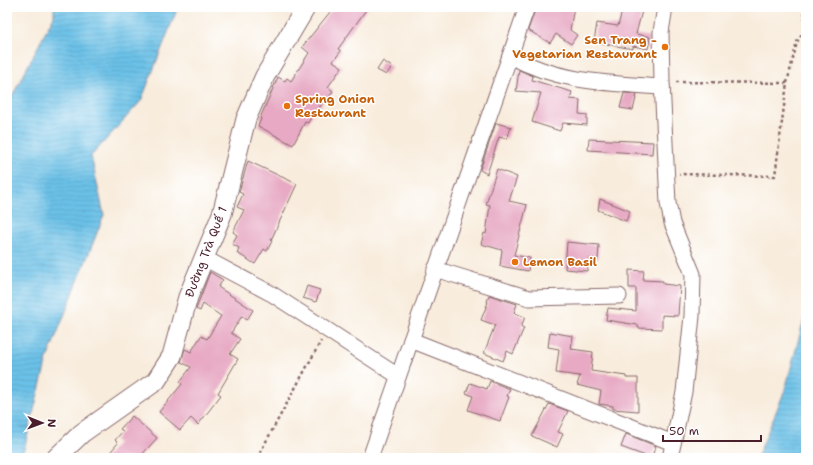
<svg xmlns="http://www.w3.org/2000/svg" width="813" height="465" font-family="'Shantell Sans',sans-serif">
<style>
.water{fill:url(#water-rules);stroke:#5a708a}
.building{fill:#e7a9c3}
.lines{fill:none;stroke-linecap:round;stroke-linejoin:round}
.minor-casing{stroke:#876769;stroke-width:17}
.tertiary-casing{stroke:#876769;stroke-width:21}
.path{stroke:#876769;stroke-width:2.5;stroke-dasharray:3 3;stroke-linecap:butt}
.minor{stroke:#fff;stroke-width:15}
.tertiary{stroke:#fff;stroke-width:19}
.food-dot{fill:#e8710a;stroke:#fff;stroke-width:1.5}
.labels{text-anchor:middle;stroke-width:3;stroke-linejoin:round;paint-order:stroke}
.food-label{font-size:12px;font-weight:bold;fill:#c56008;stroke:#fff;text-anchor:start}
.street-label{font-size:12px;fill:#4a1f2b;stroke:#fff}
</style>
<defs>
<pattern id="water-rules" width="6" height="5" patternUnits="userSpaceOnUse"><rect width="6" height="5" fill="#6bc1e8"/><path d="M0 2.5h6" fill="none" stroke="#5ea5c7"/></pattern>
</defs>
<rect width="100%" height="100%" fill="#fff"/>
<filter id="ink" filterUnits="userSpaceOnUse"><feTurbulence type="fractalNoise" baseFrequency=".025" numOctaves="2"/><feDisplacementMap in="SourceGraphic" scale="8" xChannelSelector="R" yChannelSelector="G"/><feConvolveMatrix kernelMatrix="1 2 1 2 8 2 1 2 1" color-interpolation-filters="sRGB"/></filter>
<filter id="wash" filterUnits="userSpaceOnUse"><feTurbulence type="fractalNoise" baseFrequency=".012" numOctaves="4" result="noise"/><feDisplacementMap in="SourceGraphic" scale="16" xChannelSelector="R" yChannelSelector="G"/><feGaussianBlur stdDeviation="0.9" result="paint"/><feColorMatrix in="noise" values="0 0 0 0 0 0 0 0 0 0 0 0 0 0 0 0 0 1.4 0 .05"/><feComposite in="paint" operator="in"/></filter>
<g filter="url(#wash)">
<rect width="100%" height="100%" fill="#f8ecdc"/>
<g class="water">
<polygon points="54,7 178,7 141,101 91,156 104,215 47,359 24,449 20,458 7,458 7,299 12,291 7,256 7,106 54,16"/>
<polygon points="806,312 806,458 757,458 785,390"/>
</g>
<g id="blocks">
<g class="building">
<polygon points="334,7 368,7 338,49 341,51 333,61 342,67 328,87 333,91 327,101 324,100 316,113 314,112 308,123 305,122 293,145 258,126 261,119 260,118 278,77 285,81 287,78 291,81 309,53 302,47"/>
<polygon points="536,7 574,7 570,30 577,35 571,44 556,34 550,43 528,30"/>
<polygon points="623,7 643,7 636,34 650,37 648,49 633,46 633,49 594,42 597,23 618,26"/>
<polygon points="383,61 392,67 386,75 377,70"/>
<polygon points="519,70 533,76 532,80 572,92 570,99 580,100 579,114 587,115 587,125 563,123 560,131 532,122 541,93 516,91"/>
<polygon points="624,93 637,94 633,110 620,108"/>
<polygon points="496,123 511,127 507,139 499,137 487,174 480,170"/>
<polygon points="589,139 653,142 652,154 588,150"/>
<polygon points="248,161 297,184 271,240 272,241 267,251 264,249 255,264 237,253 239,248 232,244 237,235 233,232 244,210 237,207 243,194 239,192"/>
<polygon points="497,169 517,177 509,201 527,205 514,255 530,258 528,271 500,266 502,250 481,244 484,233 486,234 490,205 486,204"/>
<polygon points="600,199 630,211 626,221 598,210"/>
<polygon points="567,242 599,245 598,259 589,259 587,271 565,269"/>
<polygon points="629,270 644,271 643,280 663,281 663,284 680,286 678,316 662,315 662,329 638,328 638,325 606,320 608,308 636,311 636,288 629,288"/>
<polygon points="210,272 223,280 218,287 253,310 247,320 242,316 231,333 240,339 230,354 238,359 218,393 221,395 198,425 191,418 180,430 159,412 182,384 180,382 191,367 181,362 185,349 191,352 201,336 207,339 221,316 203,304 200,311 196,309"/>
<polygon points="307,286 320,290 316,302 303,298"/>
<polygon points="489,295 517,304 514,313 525,317 521,327 524,328 513,354 507,351 503,361 484,353 495,325 481,320 488,302 487,302"/>
<polygon points="550,332 573,336 571,349 593,352 591,371 626,376 626,378 638,378 638,411 613,409 613,406 599,404 601,391 577,385 580,376 556,373 559,349 548,347"/>
<polygon points="490,381 510,389 507,396 509,397 500,421 468,410 473,396 466,393 470,383 487,389"/>
<polygon points="549,404 568,411 558,432 563,434 557,447 532,436"/>
<polygon points="132,416 157,438 139,458 105,458 118,443 115,440 123,431 120,429"/>
<polygon points="626,434 656,446 651,458 621,447"/>
</g>
</g>
</g>
<g filter="url(#ink)">
<use href="#blocks" fill-opacity="0" stroke="#876769" stroke-width="1"/>
<g class="lines">
<defs>
<g id="minor">
<polyline points="665,7 661,32 662,82 668,203 672,223 693,274 692,316 684,392 670,458"/>
<path d="M510,56c50,27 98,27 152,31"/>
<polyline points="204,258 272,294 398,376"/>
<polyline points="435,269 529,298 619,296"/>
<polyline points="411,340 673,443"/>
<polyline points="370,458 527,7"/>
</g>
<polyline id="tertiary" points="56,458 82,433 156,381 172,356 188,297 222,214 246,119 265,76 306,7"/>
</defs>
<use href="#minor" class="minor-casing"/>
<use href="#tertiary" class="tertiary-casing"/>
<g class="path">
<polyline points="676,82 787,83 775,176 679,174"/>
<polyline points="787,83 797,42 805,29 804,7"/>
<polyline points="257,458 321,341"/>
</g>
<use href="#minor" class="minor"/>
<use href="#tertiary" class="tertiary"/>
</g>
</g>
<g class="food-dot">
<circle cx="665" cy="47" r="4"/>
<circle cx="287" cy="106" r="4"/>
<circle cx="515" cy="262" r="4"/>
</g>
<g class="labels">
<g class="food-label">
<text x="657" y="44" text-anchor="end">Sen Trang -<tspan x="657" dy="14">Vegetarian Restaurant</tspan></text>
<text x="295" y="103">Spring Onion<tspan x="295" dy="14">Restaurant</tspan></text>
<text x="523" y="266">Lemon Basil</text>
</g>
<g class="street-label">
<text transform="translate(206 252) rotate(-69)" y="4">Đường Trà Quế 1</text>
</g>
</g>
<rect width="813" height="465" fill="none" stroke="#fff" stroke-width="24"/>
<g transform="translate(42 423) rotate(91)" stroke="#ffffff" stroke-width="3" paint-order="stroke">
<path d="M0-3L7 15L0 10L-7 15Z" fill="#4a1f2b"/>
<text y="-6" font-size="11" font-weight="bold" text-anchor="middle" fill="#4a1f2b">N</text>
</g>
<path d="M663 435v6h98v-6" fill="none" stroke="#4a1f2b" stroke-width="2"/>
<text x="669" y="435" font-size="12" fill="#4a1f2b" stroke="#ffffff" stroke-width="3" paint-order="stroke">50 m</text>
</svg>
